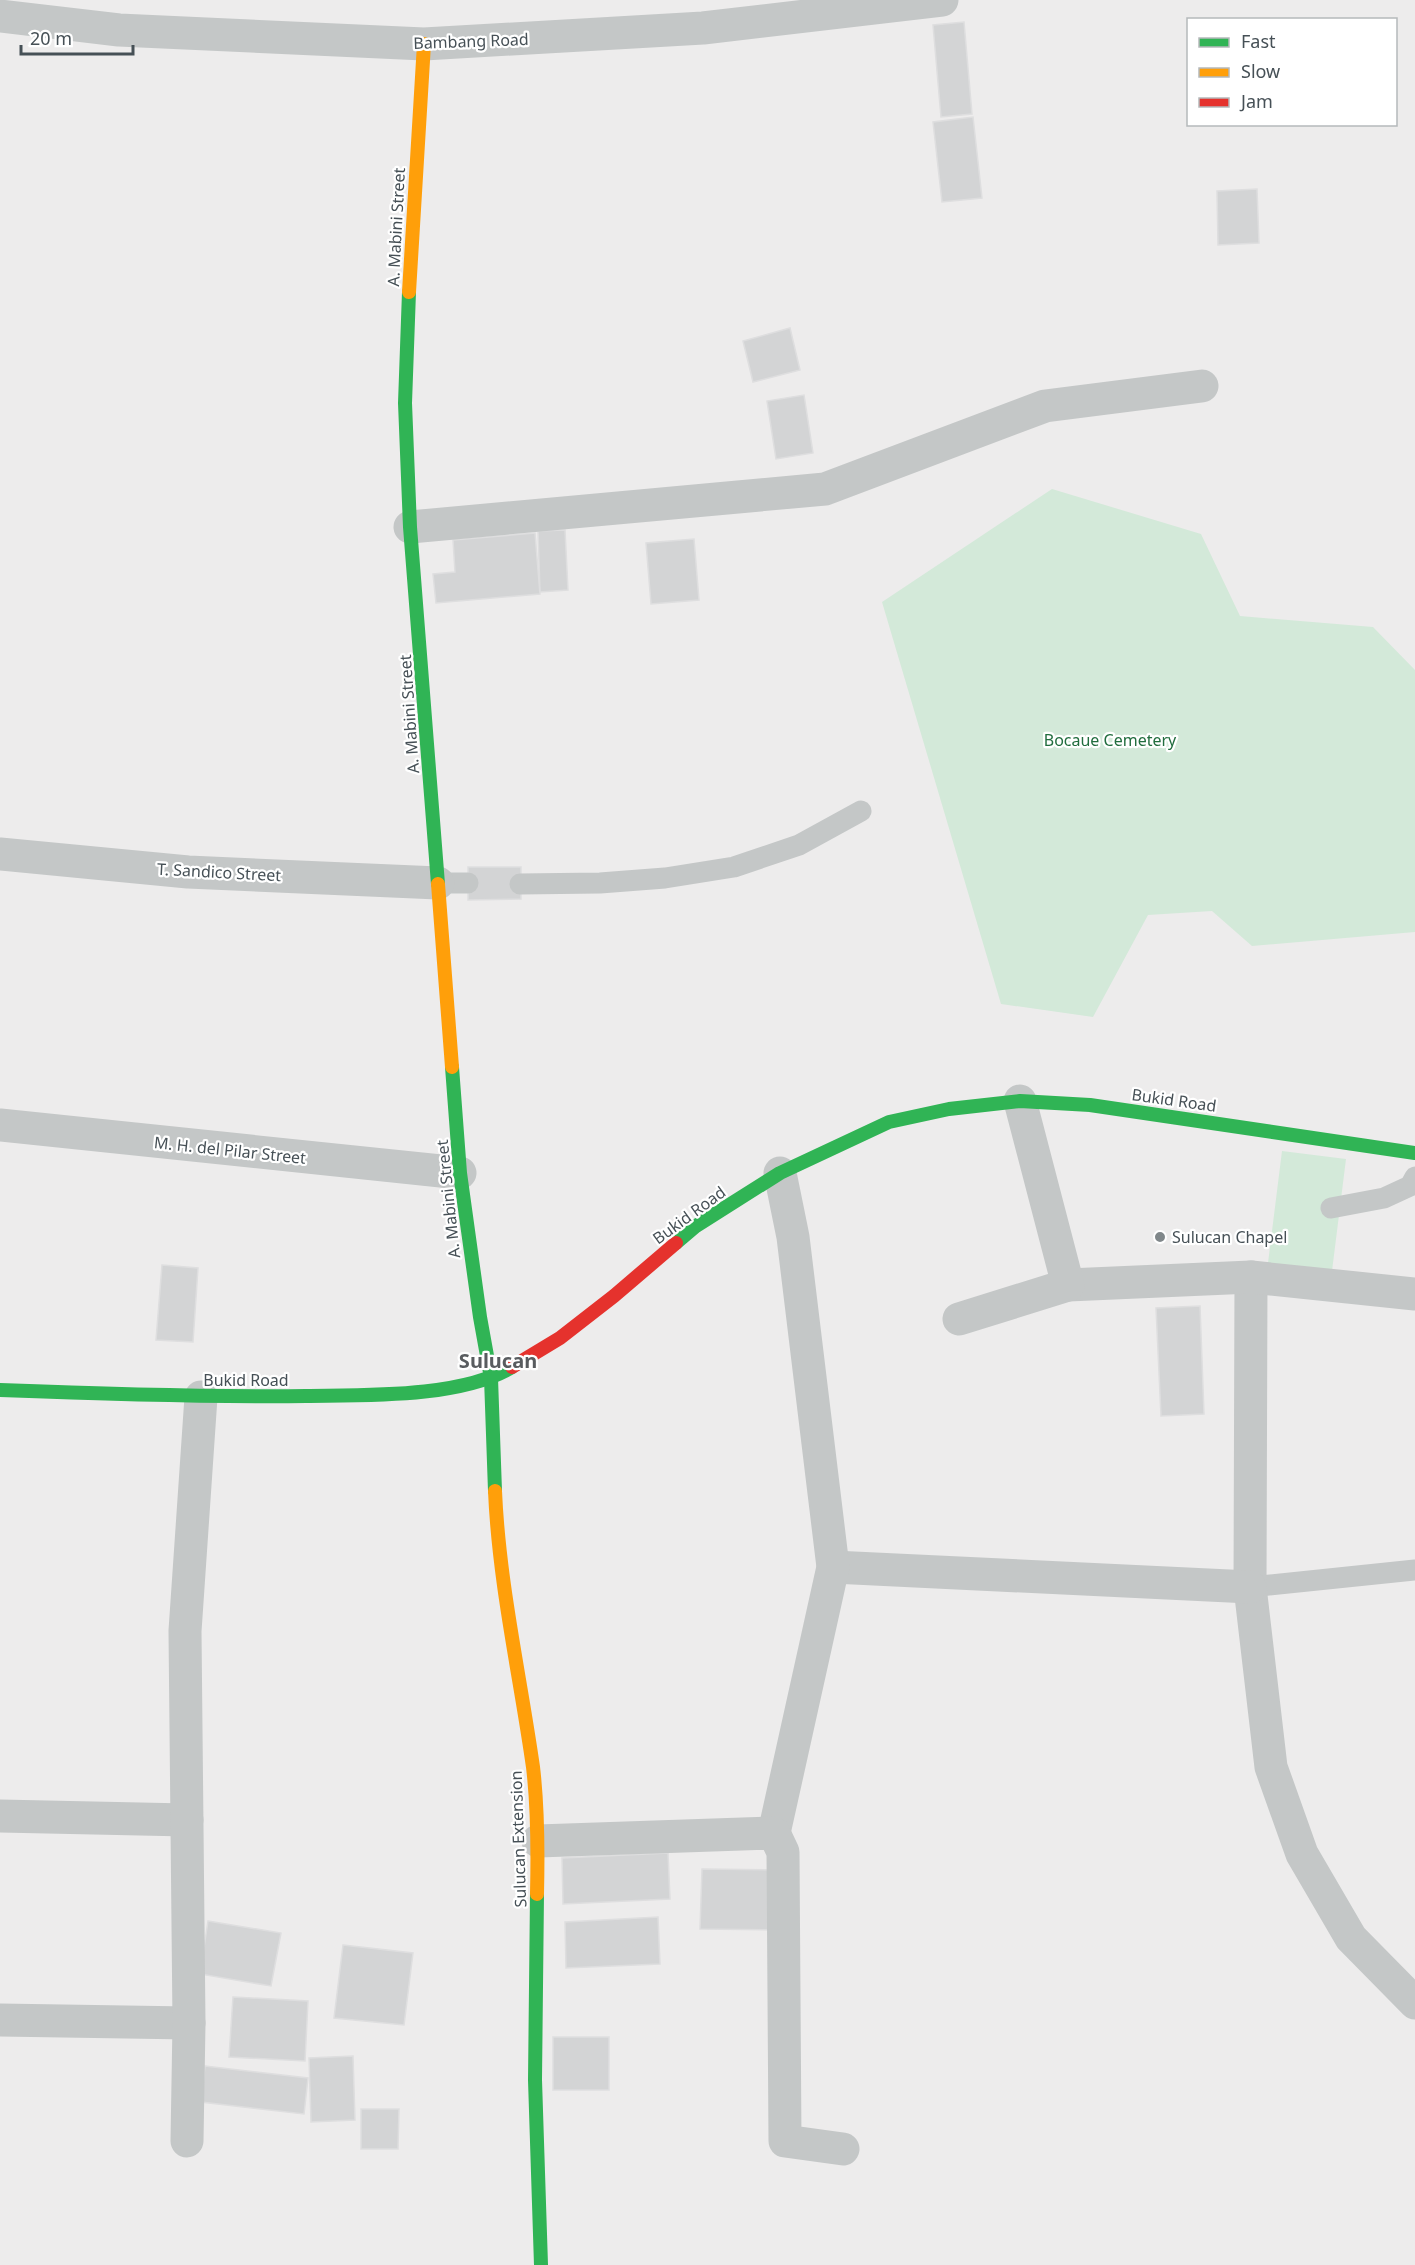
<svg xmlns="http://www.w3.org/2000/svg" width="1415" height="2265" font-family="'Noto Sans',sans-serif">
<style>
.green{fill:#d3e9d9}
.building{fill:#d3d4d5;stroke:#dededf;stroke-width:1.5}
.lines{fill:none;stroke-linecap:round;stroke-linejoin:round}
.lane{stroke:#c4c7c7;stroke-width:21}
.street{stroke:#c4c7c7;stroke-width:33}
.fast{stroke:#30b455;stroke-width:14}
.slow{stroke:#ff9f0a;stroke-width:14}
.jam{stroke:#e5322d;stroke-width:14}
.poi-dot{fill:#80878a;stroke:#fff;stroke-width:2}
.labels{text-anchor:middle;stroke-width:4.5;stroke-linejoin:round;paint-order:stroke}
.street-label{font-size:16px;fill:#465056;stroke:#fff}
.park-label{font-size:16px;fill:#216d3e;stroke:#fff}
.poi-label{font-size:16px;fill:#465056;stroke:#fff;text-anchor:start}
.quarter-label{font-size:20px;font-weight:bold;fill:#595c5f;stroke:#fff}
</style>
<rect width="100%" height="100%" fill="#edecec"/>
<g class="green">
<polygon points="1052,489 1201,534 1240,616 1373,627 1415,670 1415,932 1252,946 1212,911 1148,915 1093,1017 1001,1004 882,602"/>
<polygon points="1282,1151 1346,1159 1331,1279 1267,1271"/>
</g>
<g class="building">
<polygon points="964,22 972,114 941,117 933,25"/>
<polygon points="973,117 982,198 942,202 933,122"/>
<polygon points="1257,189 1259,243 1218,245 1217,191"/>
<polygon points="790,328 800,370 753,382 743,341"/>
<polygon points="804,395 813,453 776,459 767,401"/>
<polygon points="565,530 568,590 540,592 538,531"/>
<polygon points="535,533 540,594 436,603 433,574 455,572 453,540"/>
<polygon points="694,539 699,600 651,604 646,543"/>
<polygon points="468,867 521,867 521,899 468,900"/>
<polygon points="162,1265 198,1268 193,1342 156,1340"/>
<polygon points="1200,1306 1204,1414 1161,1416 1156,1308"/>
<polygon points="668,1853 670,1899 563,1904 562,1858"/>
<polygon points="702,1869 776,1870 775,1930 700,1929"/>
<polygon points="658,1917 660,1964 566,1968 565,1922"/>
<polygon points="208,1921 281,1933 271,1986 200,1974"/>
<polygon points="343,1945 413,1953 404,2025 334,2018"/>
<polygon points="233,1997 308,2001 305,2061 229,2057"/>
<rect x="553" y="2037" width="56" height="53"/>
<polygon points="353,2056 355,2120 311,2122 309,2058"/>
<polygon points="205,2066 308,2078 304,2114 201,2102"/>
<polygon points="361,2109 399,2109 398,2149 361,2149"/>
</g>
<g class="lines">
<g class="lane">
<polyline points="438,883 468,883"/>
<polyline points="520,884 600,883 665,878 734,867 799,845 861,811"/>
<polyline points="1331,1208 1384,1198 1410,1186 1415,1177"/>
<polyline points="1250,1587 1415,1570"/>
</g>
<g class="street">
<polyline points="0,16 119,30 424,44 703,28 942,0"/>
<polyline points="410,527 825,489 1045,406 1202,386"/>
<polyline points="0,854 188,872 438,883"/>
<polyline points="0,1125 460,1173"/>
<polyline points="1251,1277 1250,1587 1271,1767 1302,1854 1351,1938 1415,2003"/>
<polyline points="1068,1285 1251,1277 1415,1294"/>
<polyline points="959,1319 1068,1285 1020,1101"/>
<polyline points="833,1567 1250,1587"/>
<polyline points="0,1816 187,1820"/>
<polyline points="774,1833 833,1567 793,1237 780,1173"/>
<polyline points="538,1841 774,1833 783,1852 785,2141 843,2149"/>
<polyline points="0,2020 189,2023"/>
<polyline points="187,2141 189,2023 185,1631 201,1397"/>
</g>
<g class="fast">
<polyline points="409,292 405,403 410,527 438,884"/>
<polyline points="452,1067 460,1173 480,1317 491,1378 495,1491"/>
<polyline points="676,1243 696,1226 780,1173 889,1122 949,1109 1020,1101 1090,1105 1415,1153"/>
<path d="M0,1390c102,4 204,7 306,6 59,-1 155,2 206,-29"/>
<polyline points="537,1894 535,2080 541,2265"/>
</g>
<g class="slow">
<polyline points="409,292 424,44"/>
<polyline points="438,884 452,1067"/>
<path d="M495,1491c4,93 25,184 38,276 5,42 5,85 4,127"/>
</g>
<polyline class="jam" points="512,1367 560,1338 614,1296 676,1243"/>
</g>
<circle class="poi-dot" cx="1160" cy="1237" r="6"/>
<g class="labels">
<g class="street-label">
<text transform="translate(471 41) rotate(-2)" y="6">Bambang Road</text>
<text transform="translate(396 227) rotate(-87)" y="6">A. Mabini Street</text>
<text transform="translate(409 714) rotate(-94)" y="6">A. Mabini Street</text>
<text transform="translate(219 872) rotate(3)" y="6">T. Sandico Street</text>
<text transform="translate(1174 1100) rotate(8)" y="6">Bukid Road</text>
<text transform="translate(230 1150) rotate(6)" y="6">M. H. del Pilar Street</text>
<text transform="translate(448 1199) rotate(-96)" y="6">A. Mabini Street</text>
<text transform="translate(689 1215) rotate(-36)" y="6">Bukid Road</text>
<text x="246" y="1386">Bukid Road</text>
<text transform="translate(518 1839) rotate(-92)" y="6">Sulucan Extension</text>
</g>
<g class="park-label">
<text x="1110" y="746">Bocaue Cemetery</text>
</g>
<g class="poi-label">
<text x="1172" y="1243">Sulucan Chapel</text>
</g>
<g class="quarter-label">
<text x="498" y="1368">Sulucan</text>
</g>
</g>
<rect x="1187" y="18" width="210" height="108" fill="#ffffff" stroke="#b5b9bb" stroke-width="1.5"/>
<rect x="1199" y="38" width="30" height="9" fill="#30b455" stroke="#b5b9bb" stroke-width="1.5"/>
<text x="1241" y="48" font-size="18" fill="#465056">Fast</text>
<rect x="1199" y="68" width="30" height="9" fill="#ff9f0a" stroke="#b5b9bb" stroke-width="1.5"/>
<text x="1241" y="78" font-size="18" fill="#465056">Slow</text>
<rect x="1199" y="98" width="30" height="9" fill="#e5322d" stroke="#b5b9bb" stroke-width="1.5"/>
<text x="1241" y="108" font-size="18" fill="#465056">Jam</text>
<path d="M21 45v9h112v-9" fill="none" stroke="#465056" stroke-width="3"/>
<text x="30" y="45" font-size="18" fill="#465056" stroke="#ffffff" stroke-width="4.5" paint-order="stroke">20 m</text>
</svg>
